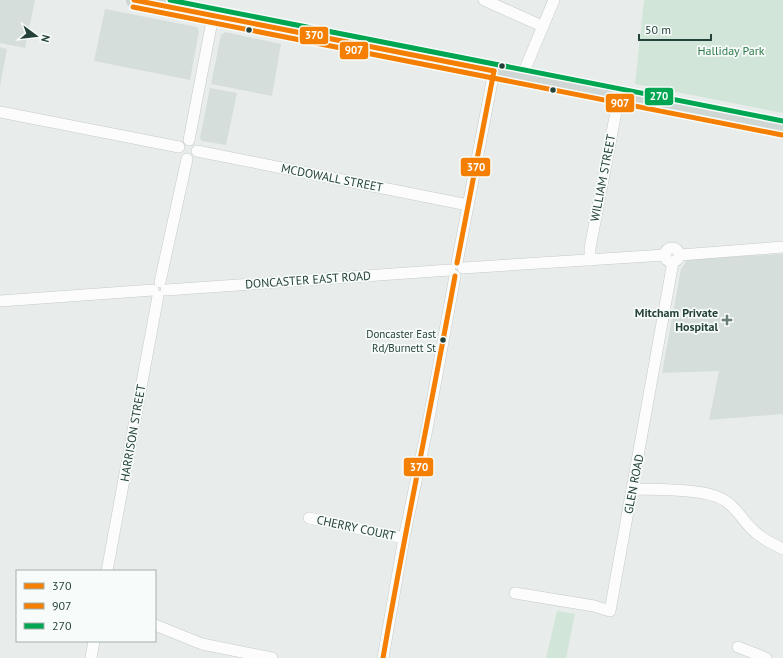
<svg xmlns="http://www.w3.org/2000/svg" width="783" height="658" font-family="'PT Sans',sans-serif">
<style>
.built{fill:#d6dedb}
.green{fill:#d1e6d8}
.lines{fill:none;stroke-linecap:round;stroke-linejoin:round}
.minor-casing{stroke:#c5cac8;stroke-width:12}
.major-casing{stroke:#c3ccc9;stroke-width:16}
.minor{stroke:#fcfcfc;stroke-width:11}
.major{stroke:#cfd7d5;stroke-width:15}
.bus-1-casing{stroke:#f7fbf9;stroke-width:8}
.bus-2-casing{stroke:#f7fbf9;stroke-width:8}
.bus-3-casing{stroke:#f7fbf9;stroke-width:8}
.bus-1{stroke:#f47f03;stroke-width:5}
.bus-2{stroke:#f47f03;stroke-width:5}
.bus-3{stroke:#00a651;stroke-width:5}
.bus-dot{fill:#24423a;stroke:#f7fbf9;stroke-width:1.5}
.poi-dot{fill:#697e78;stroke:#f7fbf9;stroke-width:1.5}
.labels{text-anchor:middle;stroke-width:3.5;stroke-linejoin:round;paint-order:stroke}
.bus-label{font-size:11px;fill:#24423a;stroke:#f7fbf9;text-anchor:end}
.park-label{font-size:12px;fill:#2d7a4b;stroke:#f7fbf9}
.street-label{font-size:12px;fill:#24423a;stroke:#f7fbf9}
.poi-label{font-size:12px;font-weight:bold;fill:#24423a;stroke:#f7fbf9;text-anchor:end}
.line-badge{stroke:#f7fbf9;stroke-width:1.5}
.badge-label{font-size:11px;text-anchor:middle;font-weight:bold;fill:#fff}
</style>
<rect width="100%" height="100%" fill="#e8edeb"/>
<g class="built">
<polygon points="0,0 35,0 25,48 0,43"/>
<polygon points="105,9 197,27 199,31 190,80 94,61"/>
<polygon points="225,32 281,44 272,96 211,84 221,35"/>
<polygon points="0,47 7,49 0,86"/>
<polygon points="210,88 237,93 226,145 202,141 200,138"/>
<polygon points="783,254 783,414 709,420 719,371 662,373 681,269 688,259"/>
</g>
<g class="green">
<polygon points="644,0 783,0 783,113 635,84"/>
<polygon points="557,611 575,614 566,658 546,658"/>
</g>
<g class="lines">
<defs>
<g id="minor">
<polyline points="484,0 542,26"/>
<polyline points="522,76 554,0"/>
<polyline points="0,112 179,147"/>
<polyline points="189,140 213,16"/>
<polyline points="197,151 468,205"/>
<circle cx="672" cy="255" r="7"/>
<polyline points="680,255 783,247"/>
<polyline points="590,260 590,248 619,96"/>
<polyline points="457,263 494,71"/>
<polyline points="463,268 665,255"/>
<polyline points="160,282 187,159"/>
<polyline points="166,290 450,270"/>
<polyline points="0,301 153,290"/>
<path d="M633,489c24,1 72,-1 91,11 12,7 17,18 26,27 9,10 21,16 33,22"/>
<polyline points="309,518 404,538"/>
<polyline points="107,571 158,296"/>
<polyline points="515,593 594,606 610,611 673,262"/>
<polyline points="155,625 202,644 272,658"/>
<polyline points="738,647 766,658"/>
<polyline points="91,658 94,641"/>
<polyline points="383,658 404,538 427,429 455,276"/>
</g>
<polyline id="major" points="134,0 783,128"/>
</defs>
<use href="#minor" class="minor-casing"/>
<use href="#major" class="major-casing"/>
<use href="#minor" class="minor"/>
<use href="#major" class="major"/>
<defs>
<g id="bus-1">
<polyline points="134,0 494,71"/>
<polyline points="457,263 494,71"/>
<path d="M383,658c22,-128 49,-255 72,-382"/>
</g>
<polyline id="bus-2" points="133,7 782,135"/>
<polyline id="bus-3" points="170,0 783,121"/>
</defs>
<use href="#bus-1" class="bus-1-casing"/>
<use href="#bus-2" class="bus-2-casing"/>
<use href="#bus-3" class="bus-3-casing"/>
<use href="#bus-1" class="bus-1"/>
<use href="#bus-2" class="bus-2"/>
<use href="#bus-3" class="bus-3"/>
</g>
<g class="bus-dot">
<circle cx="249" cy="30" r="3.5"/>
<circle cx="502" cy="66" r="3.5"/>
<circle cx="553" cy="90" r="3.5"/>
<circle cx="443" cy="340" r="3.5"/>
</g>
<path class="poi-dot" d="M725 314h4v4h4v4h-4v4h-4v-4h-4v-4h4z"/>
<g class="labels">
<g class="bus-label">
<text x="436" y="338">Doncaster East<tspan x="436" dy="14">Rd/Burnett St</tspan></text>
</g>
<g class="park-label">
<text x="731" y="55">Halliday Park</text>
</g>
<g class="street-label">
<text transform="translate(332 178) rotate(11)" y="4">MCDOWALL STREET</text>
<text transform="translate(603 178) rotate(-79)" y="4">WILLIAM STREET</text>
<text transform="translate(308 280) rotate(-4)" y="4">DONCASTER EAST ROAD</text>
<text transform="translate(133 433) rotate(-80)" y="4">HARRISON STREET</text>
<text transform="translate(634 484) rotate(-79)" y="4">GLEN ROAD</text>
<text transform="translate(356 528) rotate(12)" y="4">CHERRY COURT</text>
</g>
<g class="poi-label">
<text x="718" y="317">Mitcham Private<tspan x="718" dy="14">Hospital</tspan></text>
</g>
</g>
<g class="line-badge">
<rect x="299" y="26" width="30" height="19" rx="4" fill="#f47f03"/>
<rect x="339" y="41" width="30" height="19" rx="4" fill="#f47f03"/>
<rect x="644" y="87" width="30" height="19" rx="4" fill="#00a651"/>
<rect x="605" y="93" width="30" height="20" rx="4" fill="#f47f03"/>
<rect x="460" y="157" width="31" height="20" rx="4" fill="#f47f03"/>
<rect x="403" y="457" width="31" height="20" rx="4" fill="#f47f03"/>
</g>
<g class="badge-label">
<text x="314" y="39">370</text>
<text x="354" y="54">907</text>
<text x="659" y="100">270</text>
<text x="620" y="107">907</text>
<text x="476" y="171">370</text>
<text x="419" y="471">370</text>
</g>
<rect x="16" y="570" width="140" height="72" fill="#f7fbf9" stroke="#a3b1ad"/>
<rect x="24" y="583" width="20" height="6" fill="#f47f03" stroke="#a3b1ad"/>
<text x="52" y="590" font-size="12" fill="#24423a">370</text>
<rect x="24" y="603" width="20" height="6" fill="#f47f03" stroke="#a3b1ad"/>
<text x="52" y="610" font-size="12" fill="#24423a">907</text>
<rect x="24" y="623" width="20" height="6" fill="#00a651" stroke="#a3b1ad"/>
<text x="52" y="630" font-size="12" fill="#24423a">270</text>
<g transform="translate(36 36) rotate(105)" stroke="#f7fbf9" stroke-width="3" paint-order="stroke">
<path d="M0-3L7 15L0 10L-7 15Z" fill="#24423a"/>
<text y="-6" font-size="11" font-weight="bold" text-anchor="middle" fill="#24423a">N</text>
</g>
<path d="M639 34v6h72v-6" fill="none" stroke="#24423a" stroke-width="2"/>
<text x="645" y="34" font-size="12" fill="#24423a" stroke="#f7fbf9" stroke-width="3" paint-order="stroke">50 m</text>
</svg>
